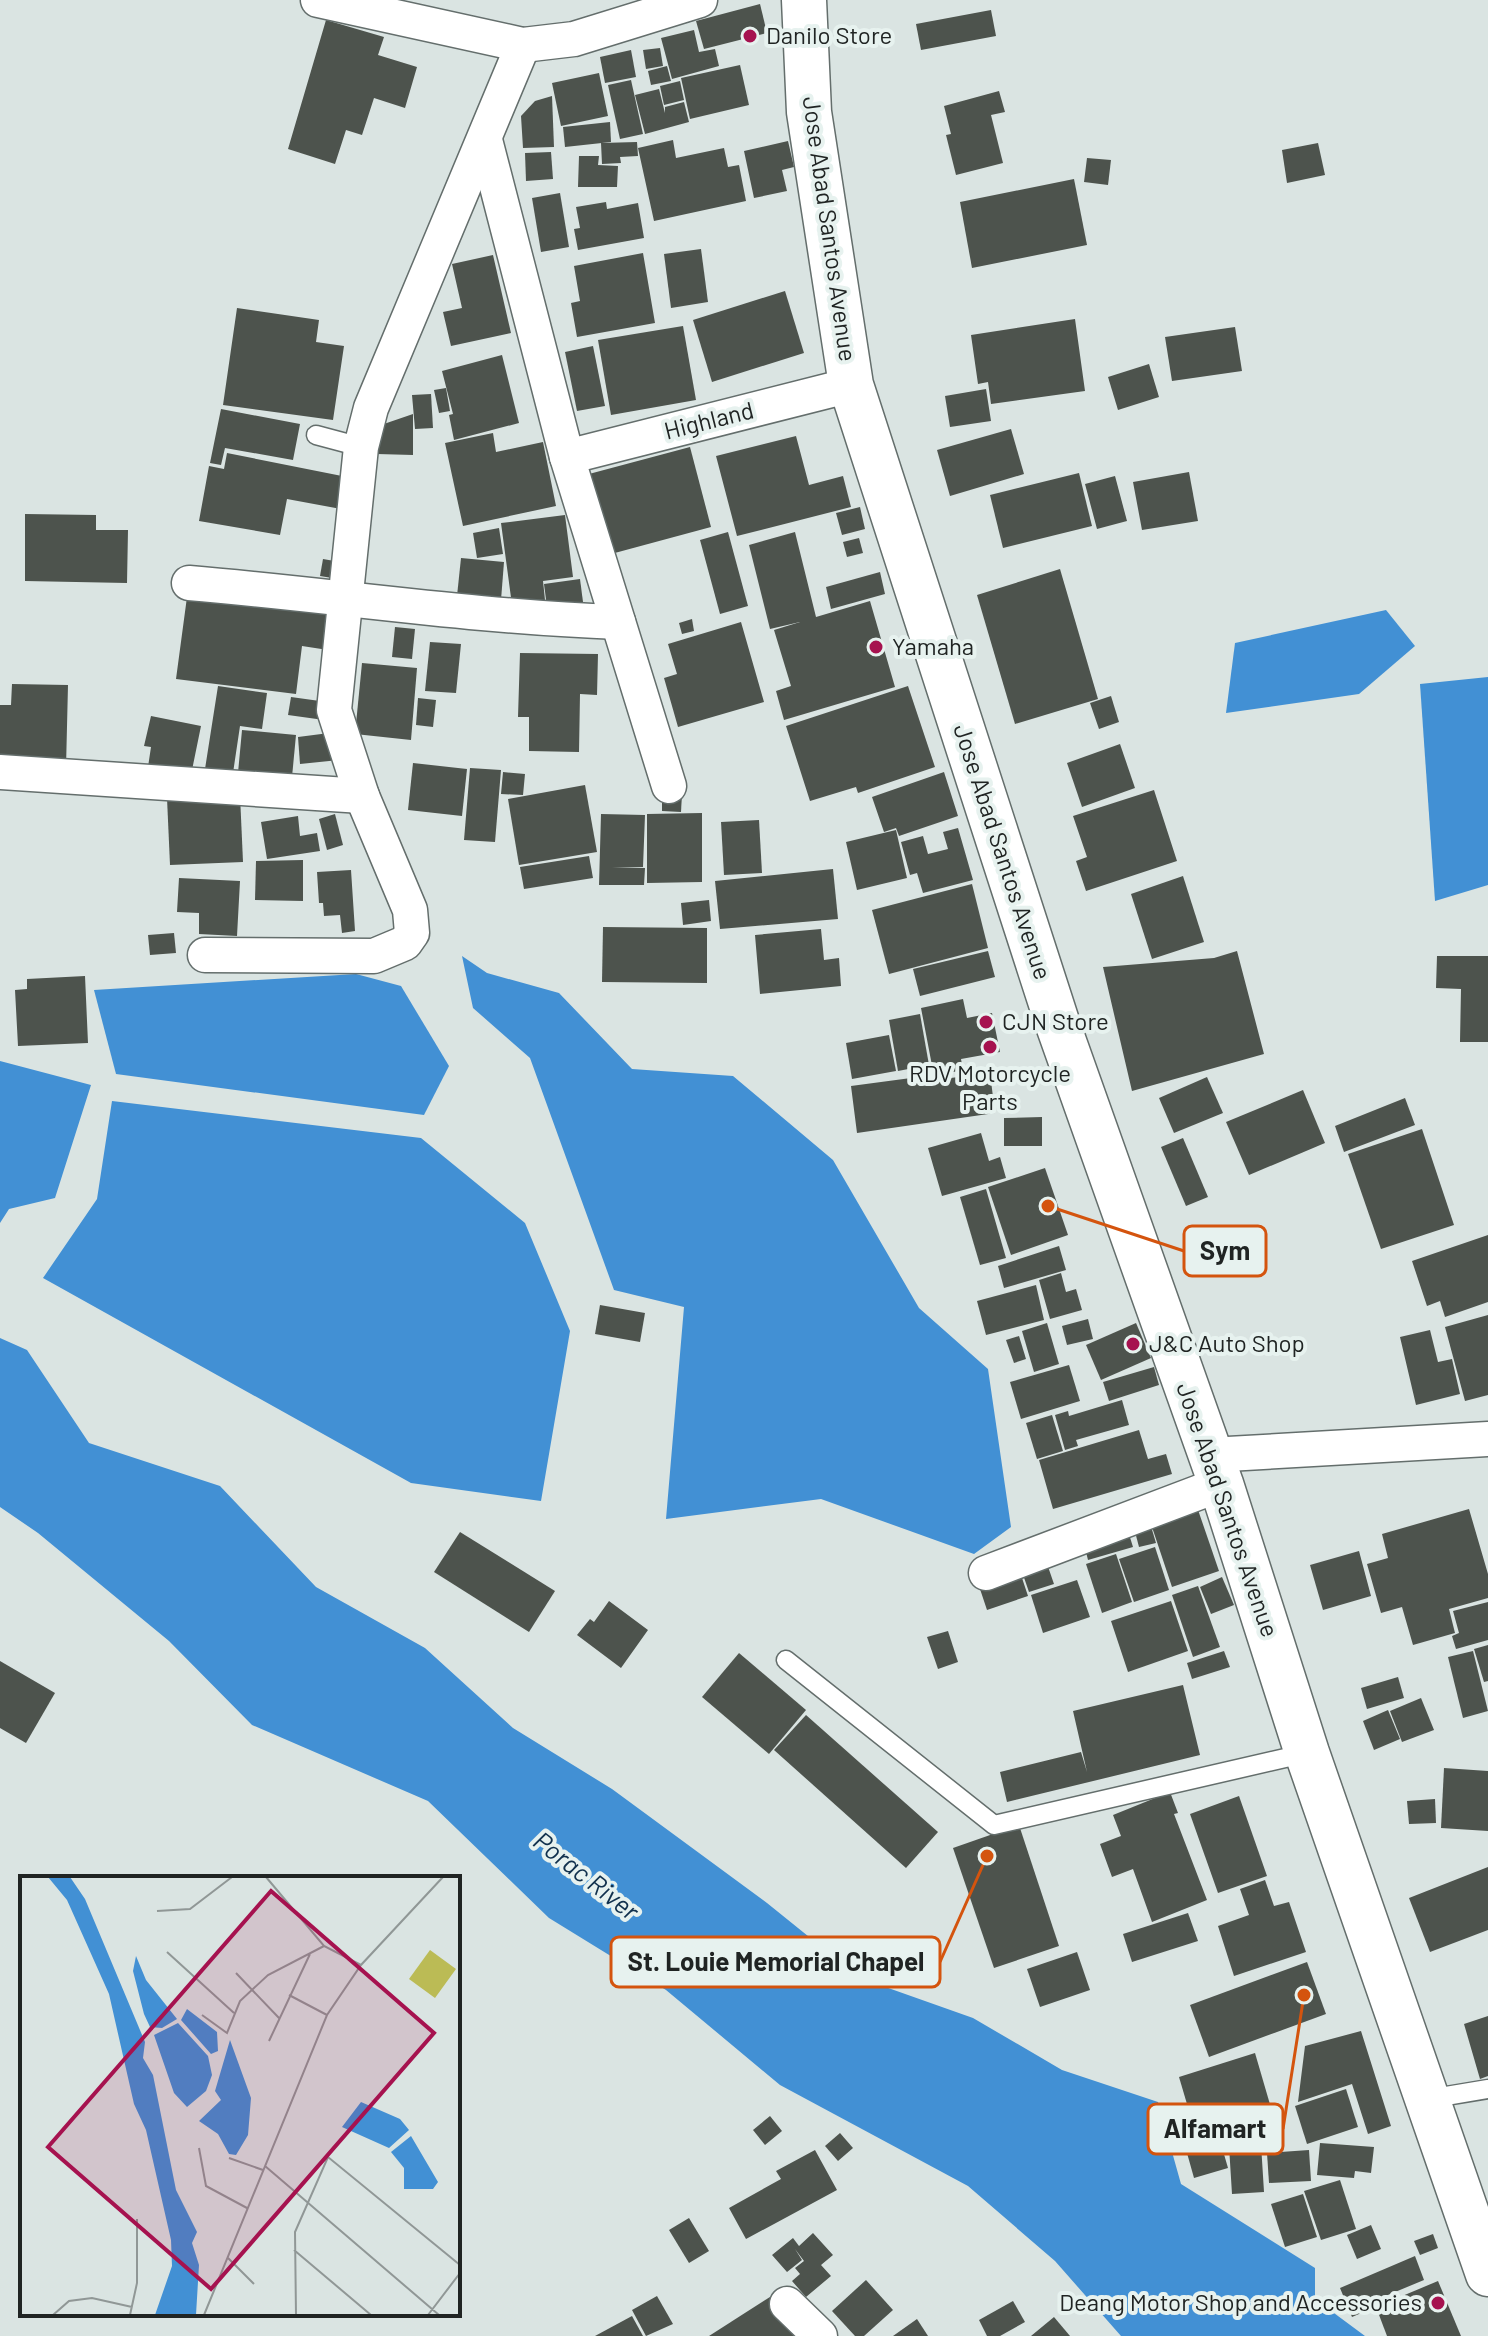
<svg xmlns="http://www.w3.org/2000/svg" width="1488" height="2336" font-family="Barlow,sans-serif">
<style>
.water{fill:#4290d4}
.building{fill:#4d534d}
.lines{fill:none;stroke-linecap:round;stroke-linejoin:round}
.service-casing{stroke:#646e6c;stroke-width:21}
.minor-casing{stroke:#646e6c;stroke-width:37}
.secondary-casing{stroke:#646e6c;stroke-width:47}
.service{stroke:#fff;stroke-width:18}
.minor{stroke:#fff;stroke-width:34}
.secondary{stroke:#fff;stroke-width:44}
.poi-dot{fill:#a6124f;stroke:#e7f2ef;stroke-width:3}
.labels{text-anchor:middle;stroke-width:8;stroke-linejoin:round;paint-order:stroke}
.poi-label{font-size:24px;fill:#202423;stroke:#e7f2ef;text-anchor:start}
.street-label{font-size:24px;fill:#202423;stroke:#e7f2ef}
.water-label{font-size:26px;font-style:italic;fill:#11314d;stroke:#e7f2ef}
.inset-road{fill:none;stroke:#909796;stroke-width:2}
.view{fill:#a6124f;fill-opacity:0.15;stroke:#a6124f;stroke-width:4}
.inset-edge{fill:none;stroke:#202423;stroke-width:4}
.leader{fill:none;stroke:#d4540e;stroke-width:3}
.callout-dot{fill:#d4540e;stroke:#e7f2ef;stroke-width:3}
.callout{fill:#e7f2ef;stroke:#d4540e;stroke-width:3}
.callout-label{font-size:26px;text-anchor:middle;font-weight:bold;fill:#202423}
</style>
<rect width="100%" height="100%" fill="#dae4e2"/>
<g class="water">
<polygon points="1386,610 1415,646 1359,694 1226,713 1235,643"/>
<polygon points="1488,677 1488,885 1435,901 1420,684"/>
<polygon points="462,956 487,973 559,993 632,1069 733,1076 833,1160 919,1308 988,1369 1011,1527 974,1554 821,1499 666,1519 684,1307 614,1290 530,1058 473,1008"/>
<polygon points="356,974 401,986 449,1066 424,1115 116,1074 94,990"/>
<polygon points="0,1061 91,1085 55,1198 9,1209 0,1223"/>
<polygon points="112,1101 421,1138 525,1223 570,1331 541,1501 411,1483 43,1278 97,1199"/>
<polygon points="0,1338 27,1350 89,1443 220,1486 316,1587 425,1648 513,1728 612,1789 767,1903 860,1978 973,2018 1062,2070 1158,2102 1181,2184 1315,2268 1315,2299 1365,2336 1121,2336 1055,2261 968,2186 780,2085 666,1990 549,1918 428,1801 252,1725 169,1641 38,1533 0,1507"/>
</g>
<g class="building">
<polygon points="760,4 767,33 704,49 696,21"/>
<polygon points="991,10 996,36 921,50 916,24"/>
<polygon points="326,20 384,37 378,55 417,67 405,108 374,98 362,135 346,130 335,164 288,149"/>
<polygon points="694,30 699,52 715,49 719,66 672,79 661,38"/>
<polygon points="660,48 663,66 646,69 643,50"/>
<polygon points="631,50 636,77 605,83 600,57"/>
<polygon points="740,65 749,105 690,119 681,78"/>
<polygon points="667,66 671,81 651,85 648,71"/>
<polygon points="599,73 608,116 561,126 552,83"/>
<polygon points="631,80 643,134 620,139 608,85"/>
<polygon points="680,81 684,100 664,105 660,86"/>
<polygon points="659,89 665,113 665,107 684,102 689,122 645,134 635,95"/>
<polygon points="999,91 1005,112 991,115 1003,163 956,175 946,135 951,134 944,106"/>
<polygon points="552,96 554,147 523,148 521,116 535,101"/>
<polygon points="610,122 611,142 565,147 563,127"/>
<polygon points="673,140 676,158 724,148 728,167 739,165 746,201 654,221 638,148"/>
<polygon points="788,141 794,167 782,170 787,191 754,198 744,151"/>
<polygon points="637,142 638,156 620,157 621,163 602,164 601,143"/>
<polygon points="1318,143 1325,175 1287,183 1282,150"/>
<polygon points="551,152 553,179 526,181 525,153"/>
<polygon points="579,156 599,156 598,165 618,166 617,187 578,187"/>
<polygon points="1087,158 1111,160 1108,185 1084,182"/>
<polygon points="1074,179 1087,245 972,268 960,202"/>
<polygon points="560,193 569,247 541,252 532,198"/>
<polygon points="606,202 607,209 638,203 644,238 578,250 574,229 580,228 576,207"/>
<polygon points="701,249 708,302 671,308 664,254"/>
<polygon points="643,253 655,323 577,337 571,303 580,301 574,266"/>
<polygon points="493,255 511,333 451,346 443,312 462,308 452,264"/>
<polygon points="785,291 804,353 712,382 693,320"/>
<polygon points="237,308 319,320 316,342 344,346 333,420 223,405"/>
<polygon points="1075,319 1085,391 991,404 988,382 978,384 971,335"/>
<polygon points="683,326 696,400 611,415 598,340"/>
<polygon points="1235,327 1242,371 1172,381 1165,337"/>
<polygon points="593,346 605,406 577,411 565,352"/>
<polygon points="502,355 519,423 454,440 449,415 453,414 442,371"/>
<polygon points="1149,364 1159,397 1118,410 1108,377"/>
<polygon points="446,388 450,411 439,413 434,390"/>
<polygon points="986,389 991,421 950,427 945,396"/>
<polygon points="431,394 433,428 415,429 412,395"/>
<polygon points="221,409 300,424 293,460 225,448 221,465 210,463"/>
<polygon points="413,414 413,455 377,454 378,426"/>
<polygon points="1011,429 1024,474 950,496 937,450"/>
<polygon points="493,433 496,452 543,442 556,506 463,526 445,443"/>
<polygon points="796,436 809,485 843,476 851,507 737,536 716,456"/>
<polygon points="690,447 711,527 611,554 589,474"/>
<polygon points="227,453 347,477 341,509 287,499 280,535 199,521 209,466 224,469"/>
<polygon points="1189,472 1198,521 1142,530 1133,482"/>
<polygon points="1079,473 1092,526 1003,548 990,495"/>
<polygon points="1115,476 1127,521 1097,529 1085,484"/>
<polygon points="860,507 865,529 842,535 836,513"/>
<polygon points="25,514 96,515 96,530 128,530 127,583 25,581"/>
<polygon points="565,515 573,577 543,581 545,600 512,605 501,523"/>
<polygon points="499,528 503,554 477,558 473,533"/>
<polygon points="728,532 748,606 720,614 700,540"/>
<polygon points="795,532 816,617 870,601 895,687 784,720 776,691 791,686 774,630 800,622 770,629 749,545"/>
<polygon points="859,538 863,553 847,557 843,542"/>
<polygon points="461,558 504,562 501,600 457,596"/>
<polygon points="323,559 340,562 338,579 320,576"/>
<polygon points="1060,569 1098,699 1015,724 977,595"/>
<polygon points="880,572 885,594 831,609 826,587"/>
<polygon points="580,579 583,602 547,607 544,584"/>
<polygon points="187,597 332,615 328,650 302,646 296,694 176,679"/>
<polygon points="692,619 694,631 682,634 679,623"/>
<polygon points="741,622 764,702 678,727 664,678 677,674 668,644"/>
<polygon points="395,627 415,629 412,659 392,657"/>
<polygon points="430,642 461,644 456,693 425,691"/>
<polygon points="520,653 598,654 597,695 580,694 579,752 529,751 529,717 518,717"/>
<polygon points="362,663 417,668 411,740 355,734"/>
<polygon points="12,684 68,685 66,768 0,766 0,705 11,705"/>
<polygon points="218,686 267,693 262,729 240,726 233,773 205,769"/>
<polygon points="908,686 935,767 858,793 856,787 810,801 786,726"/>
<polygon points="1111,696 1119,722 1099,729 1090,703"/>
<polygon points="291,697 327,702 324,720 288,715"/>
<polygon points="418,698 436,700 433,727 416,725"/>
<polygon points="151,716 201,726 191,775 148,767 151,747 144,746"/>
<polygon points="242,730 296,735 292,777 238,773"/>
<polygon points="337,732 339,760 300,764 298,737"/>
<polygon points="1120,744 1135,788 1082,807 1067,763"/>
<polygon points="413,763 467,769 462,816 408,810"/>
<polygon points="470,768 501,770 495,842 464,840"/>
<polygon points="503,772 525,774 523,795 501,794"/>
<polygon points="944,772 958,816 899,836 896,828 884,832 872,797"/>
<polygon points="585,785 597,852 519,865 508,799"/>
<polygon points="1154,790 1177,861 1086,891 1076,861 1087,857 1073,816"/>
<polygon points="662,794 682,794 681,812 662,811"/>
<polygon points="240,795 243,862 170,865 167,798"/>
<polygon points="702,813 702,882 647,883 647,814"/>
<polygon points="335,814 343,845 327,850 319,819"/>
<polygon points="601,814 645,815 643,867 612,867 645,868 644,885 599,885"/>
<polygon points="298,816 300,836 317,833 320,851 267,859 261,822"/>
<polygon points="759,820 762,873 724,875 721,822"/>
<polygon points="958,828 973,880 923,893 917,873 910,875 901,842 923,836 928,854 948,849 943,832"/>
<polygon points="896,830 907,878 857,890 846,842"/>
<polygon points="589,856 593,878 524,889 520,867"/>
<polygon points="303,860 303,901 255,900 256,861"/>
<polygon points="833,869 838,919 720,929 715,881"/>
<polygon points="351,870 355,931 342,933 340,915 324,916 323,903 319,903 317,872"/>
<polygon points="1183,876 1204,942 1152,959 1131,894"/>
<polygon points="179,878 240,881 237,936 199,934 199,913 177,912"/>
<polygon points="972,884 988,948 889,974 872,910"/>
<polygon points="709,900 711,921 683,925 681,903"/>
<polygon points="603,927 707,928 707,983 602,982"/>
<polygon points="821,929 824,960 839,958 841,986 760,994 755,935"/>
<polygon points="174,933 176,953 150,955 148,935"/>
<polygon points="988,951 995,977 920,996 913,969"/>
<polygon points="1237,951 1264,1054 1132,1091 1103,967 1214,958"/>
<polygon points="1437,956 1488,956 1488,1042 1460,1042 1461,989 1436,988"/>
<polygon points="85,976 88,1043 18,1046 15,990 27,989 27,979"/>
<polygon points="963,999 967,1018 992,1013 1000,1052 961,1059 963,1070 934,1076 921,1008"/>
<polygon points="920,1014 929,1065 898,1071 889,1020"/>
<polygon points="889,1035 896,1071 852,1079 846,1043"/>
<polygon points="990,1073 995,1113 857,1133 851,1086 926,1076 927,1081"/>
<polygon points="1207,1077 1223,1113 1174,1133 1159,1098"/>
<polygon points="1303,1090 1325,1143 1249,1175 1226,1122"/>
<polygon points="1405,1098 1415,1125 1344,1152 1335,1126"/>
<polygon points="1042,1117 1042,1146 1004,1146 1004,1118"/>
<polygon points="1422,1129 1454,1225 1381,1249 1348,1154"/>
<polygon points="981,1133 989,1161 1000,1157 1006,1178 942,1196 928,1148"/>
<polygon points="1183,1138 1208,1197 1186,1206 1161,1147"/>
<polygon points="1045,1168 1068,1235 1011,1255 988,1187"/>
<polygon points="986,1189 1006,1258 980,1265 960,1197"/>
<polygon points="1488,1235 1488,1302 1445,1317 1440,1301 1427,1306 1412,1261"/>
<polygon points="1059,1246 1066,1270 1004,1288 998,1266"/>
<polygon points="1061,1273 1066,1292 1076,1289 1082,1310 1050,1319 1039,1280"/>
<polygon points="1036,1285 1044,1320 986,1335 977,1301"/>
<polygon points="600,1305 645,1313 640,1342 595,1334"/>
<polygon points="1488,1315 1488,1395 1465,1401 1445,1327"/>
<polygon points="1088,1319 1093,1339 1067,1345 1062,1326"/>
<polygon points="1047,1323 1059,1364 1034,1372 1022,1331"/>
<polygon points="1136,1323 1151,1358 1101,1380 1086,1345"/>
<polygon points="1430,1330 1438,1362 1452,1359 1460,1394 1416,1405 1400,1337"/>
<polygon points="1019,1336 1026,1359 1014,1363 1006,1340"/>
<polygon points="1069,1365 1080,1401 1021,1419 1010,1382"/>
<polygon points="1154,1367 1159,1385 1109,1401 1103,1382"/>
<polygon points="1122,1400 1129,1425 1076,1440 1078,1446 1065,1450 1055,1415 1068,1411 1069,1416"/>
<polygon points="1052,1415 1063,1451 1037,1459 1026,1423"/>
<polygon points="1139,1430 1148,1459 1166,1454 1172,1474 1053,1509 1039,1460"/>
<polygon points="1196,1504 1219,1571 1172,1587 1150,1521"/>
<polygon points="1469,1509 1488,1574 1488,1598 1449,1609 1455,1633 1413,1645 1402,1607 1381,1613 1367,1564 1388,1558 1382,1534"/>
<polygon points="1150,1523 1156,1543 1139,1547 1134,1528"/>
<polygon points="1127,1528 1133,1547 1088,1560 1083,1540"/>
<polygon points="460,1532 555,1591 529,1632 434,1572"/>
<polygon points="1155,1547 1169,1590 1134,1602 1119,1559"/>
<polygon points="1359,1551 1371,1596 1323,1610 1310,1565"/>
<polygon points="1116,1554 1132,1602 1102,1613 1086,1564"/>
<polygon points="1045,1558 1054,1584 1029,1592 1020,1566"/>
<polygon points="1019,1569 1028,1596 987,1610 978,1583"/>
<polygon points="1222,1577 1234,1605 1211,1614 1200,1587"/>
<polygon points="1077,1580 1090,1617 1043,1633 1031,1595"/>
<polygon points="1198,1586 1220,1647 1193,1657 1172,1595"/>
<polygon points="609,1601 648,1630 621,1668 577,1635 590,1619 594,1622"/>
<polygon points="1171,1601 1188,1651 1128,1672 1111,1621"/>
<polygon points="1488,1602 1488,1640 1456,1649 1452,1636 1459,1633 1453,1611"/>
<polygon points="948,1631 958,1662 938,1669 927,1637"/>
<polygon points="1488,1645 1488,1681 1484,1682 1474,1649"/>
<polygon points="1224,1651 1230,1667 1192,1679 1187,1663"/>
<polygon points="1473,1651 1488,1711 1463,1718 1448,1657"/>
<polygon points="739,1653 806,1710 769,1754 702,1697"/>
<polygon points="0,1661 55,1693 26,1743 0,1728"/>
<polygon points="1398,1677 1404,1698 1367,1709 1361,1688"/>
<polygon points="1183,1685 1200,1755 1007,1802 1000,1772 1081,1752 1087,1772 1073,1711"/>
<polygon points="1421,1698 1434,1730 1402,1742 1390,1711"/>
<polygon points="1388,1710 1400,1739 1374,1750 1363,1721"/>
<polygon points="806,1715 938,1832 906,1868 774,1750"/>
<polygon points="1444,1768 1488,1771 1488,1831 1441,1828"/>
<polygon points="1170,1792 1178,1813 1174,1814 1207,1900 1152,1922 1133,1869 1112,1877 1100,1844 1121,1836 1113,1815"/>
<polygon points="1239,1796 1267,1876 1218,1893 1190,1814"/>
<polygon points="1435,1799 1436,1823 1409,1824 1407,1801"/>
<polygon points="1019,1825 1059,1946 994,1968 953,1848"/>
<polygon points="1488,1867 1488,1930 1430,1952 1409,1898"/>
<polygon points="1265,1880 1274,1906 1289,1902 1306,1952 1234,1976 1218,1926 1249,1915 1240,1889"/>
<polygon points="1188,1913 1198,1941 1132,1962 1123,1934"/>
<polygon points="1077,1952 1090,1990 1040,2007 1027,1969"/>
<polygon points="1307,1962 1326,2014 1209,2057 1190,2005"/>
<polygon points="1488,2016 1488,2076 1480,2079 1464,2024"/>
<polygon points="1361,2031 1391,2126 1368,2134 1352,2084 1298,2102 1305,2046"/>
<polygon points="1255,2053 1276,2125 1200,2148 1179,2077"/>
<polygon points="1346,2089 1358,2127 1307,2144 1295,2106"/>
<polygon points="770,2116 782,2131 765,2145 753,2130"/>
<polygon points="840,2133 853,2148 838,2161 825,2146"/>
<polygon points="1320,2143 1374,2147 1371,2173 1355,2171 1354,2178 1317,2175"/>
<polygon points="1221,2144 1228,2168 1194,2178 1187,2153"/>
<polygon points="1261,2144 1264,2192 1232,2194 1229,2146"/>
<polygon points="815,2150 837,2190 746,2239 729,2208 781,2179 776,2171"/>
<polygon points="1309,2150 1311,2181 1269,2183 1267,2153"/>
<polygon points="1340,2180 1356,2229 1321,2240 1304,2191"/>
<polygon points="1303,2194 1317,2237 1285,2247 1271,2204"/>
<polygon points="689,2218 709,2251 689,2263 669,2230"/>
<polygon points="1371,2225 1381,2249 1357,2259 1347,2235"/>
<polygon points="813,2233 833,2255 821,2265 831,2276 806,2297 792,2281 800,2274 795,2268 804,2261 795,2249 802,2260 787,2272 772,2255 793,2238 799,2246"/>
<polygon points="1433,2234 1438,2248 1420,2255 1414,2241"/>
<polygon points="1415,2256 1424,2280 1371,2302 1373,2308 1352,2317 1340,2288"/>
<polygon points="866,2280 893,2310 864,2336 855,2336 832,2311"/>
<polygon points="1438,2281 1461,2336 1387,2336 1376,2307"/>
<polygon points="657,2296 673,2324 646,2336 632,2310"/>
<polygon points="770,2297 795,2336 709,2336"/>
<polygon points="1013,2301 1025,2322 1000,2336 987,2336 979,2320"/>
<polygon points="632,2316 643,2336 595,2336"/>
<polygon points="1054,2317 1070,2336 1031,2336"/>
<polygon points="917,2319 928,2336 893,2336"/>
</g>
<g class="lines">
<defs>
<g id="service">
<polyline points="316,435 361,447"/>
<polyline points="786,1660 994,1825 1307,1753"/>
<polyline points="1428,2099 1488,2089"/>
</g>
<g id="minor">
<polyline points="318,0 523,45 574,39 700,0"/>
<polyline points="485,140 567,457 669,786"/>
<polyline points="567,457 851,385"/>
<path d="M189,583c143,12 285,34 429,39"/>
<polyline points="0,772 362,796"/>
<polyline points="205,955 374,956 405,943 412,933 410,910 362,796 334,710 361,447 371,408 523,45"/>
<polyline points="1210,1455 1488,1439"/>
<polyline points="986,1573 1221,1484"/>
<polyline points="787,2304 820,2336"/>
</g>
<polyline id="secondary" points="804,0 809,112 851,385 1058,1025 1221,1484 1307,1753 1488,2274"/>
</defs>
<use href="#service" class="service-casing"/>
<use href="#minor" class="minor-casing"/>
<use href="#secondary" class="secondary-casing"/>
<use href="#service" class="service"/>
<use href="#minor" class="minor"/>
<use href="#secondary" class="secondary"/>
</g>
<g class="poi-dot">
<circle cx="750" cy="36" r="8"/>
<circle cx="876" cy="647" r="8"/>
<circle cx="986" cy="1022" r="8"/>
<circle cx="990" cy="1047" r="8"/>
<circle cx="1133" cy="1344" r="8"/>
<circle cx="1438" cy="2303" r="8"/>
</g>
<g class="labels">
<g class="poi-label">
<text x="766" y="44">Danilo Store</text>
<text x="892" y="655">Yamaha</text>
<text x="1002" y="1030">CJN Store</text>
<text x="990" y="1082" text-anchor="middle">RDV Motorcycle<tspan x="990" dy="28">Parts</tspan></text>
<text x="1149" y="1352">J&amp;C Auto Shop</text>
<text x="1422" y="2311" text-anchor="end">Deang Motor Shop and Accessories</text>
</g>
<g class="street-label">
<text transform="translate(829 229) rotate(82)" y="8">Jose Abad Santos Avenue</text>
<text transform="translate(709 421) rotate(-14)" y="8">Highland</text>
<text transform="translate(1002 852) rotate(72)" y="8">Jose Abad Santos Avenue</text>
<text transform="translate(1227 1510) rotate(71)" y="8">Jose Abad Santos Avenue</text>
</g>
<g class="water-label">
<text transform="translate(586 1876) rotate(38)" y="9">Porac River</text>
</g>
</g>
<g transform="translate(20 1876)">
<rect width="440" height="440" fill="#dae4e2"/>
<path d="M410,74l26,19 -21,29 -26,-19z" fill="#bb5"/>
<path d="M28,1h22l15,22 60,143 -2,16 10,17 23,115 21,42 -5,11 7,22 -3,50h-41l17,-49 -1,-26 -25,-110 -12,-26 -25,-110 -42,-94zM116,80l10,24 31,39 -15,9 -12,-1 -6,-13 -11,-43zM167,133l30,23 1,19 -7,3 -30,-34zM158,147l30,33 4,19 -6,16 -19,16 -13,-14 -20,-58zM210,164l21,58 -3,37 -12,20 -7,-1 -11,-20 -19,-13 22,-21 -6,-9zM341,226l39,17 9,11 -20,18 -47,-21zM391,260l27,46 -5,7h-29v-21l-13,-16z" fill="#4290d4"/>
<path class="inset-road" d="M246,1l58,69 37,19M137,35l33,-2 42,-32M147,76l67,61M216,97l43,45M269,119l38,20M182,139l25,18 13,-32 28,-26 56,-29M249,165l41,-87M179,272l7,38 41,22M209,282l34,12M245,290l174,149M274,374l77,65M207,381l27,27M33,439l16,-14 23,-3 40,9M110,439l7,-32v-64M184,439l123,-300 34,-50 82,-88M276,439l-1,-83 33,-75 132,108M408,439l32,-42"/>
<path class="view" d="M251,15l163,142 -223,256 -163,-142z"/>
<rect width="440" height="440" class="inset-edge"/>
</g>
<path class="leader" d="M1048 1206L1184 1251M987 1856L940 1962M1304 1995L1283 2129"/>
<g class="callout-dot">
<circle cx="1048" cy="1206" r="8"/>
<circle cx="987" cy="1856" r="8"/>
<circle cx="1304" cy="1995" r="8"/>
</g>
<g class="callout">
<rect x="1184" y="1226" width="82" height="50" rx="8"/>
<rect x="611" y="1937" width="329" height="50" rx="8"/>
<rect x="1148" y="2104" width="135" height="50" rx="8"/>
</g>
<g class="callout-label">
<text x="1225" y="1260">Sym</text>
<text x="776" y="1971">St. Louie Memorial Chapel</text>
<text x="1215" y="2138">Alfamart</text>
</g>
</svg>
